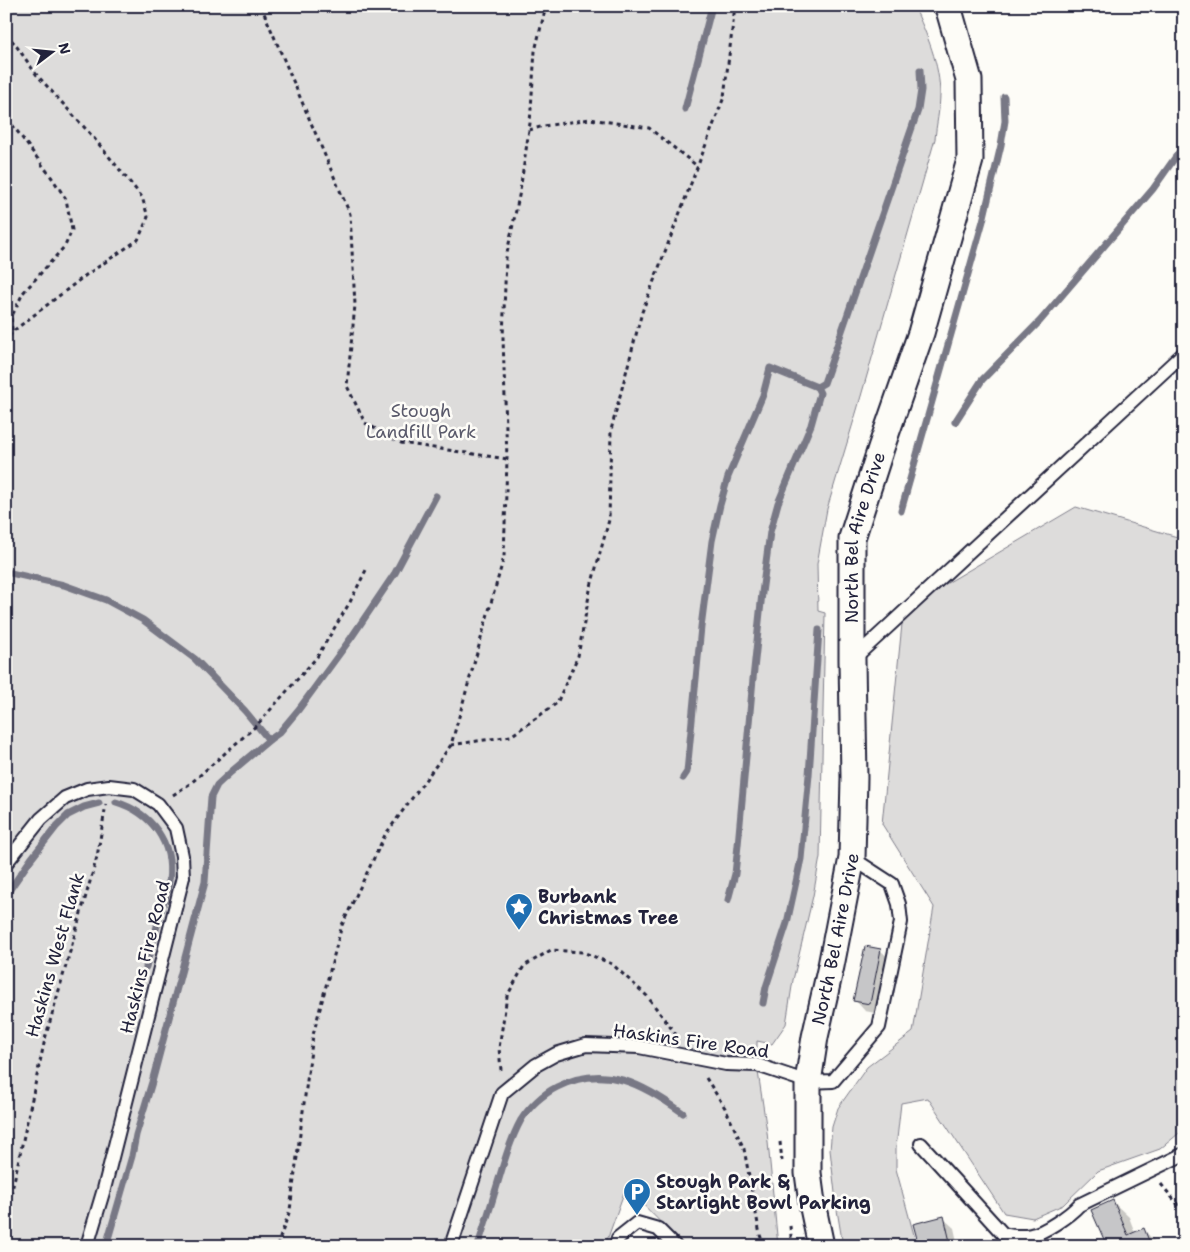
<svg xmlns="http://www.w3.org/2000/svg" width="1190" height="1252" font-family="'Shantell Sans',sans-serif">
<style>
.green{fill:#dddcdb;stroke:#807f8b}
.shadow{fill:#0003}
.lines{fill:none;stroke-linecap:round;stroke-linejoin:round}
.stream{stroke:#787885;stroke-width:7}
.building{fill:#c6c6c8;stroke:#22223b}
.lane-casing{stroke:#22223b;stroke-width:16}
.street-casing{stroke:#22223b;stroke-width:29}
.path{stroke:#22223b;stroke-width:3;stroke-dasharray:4 4;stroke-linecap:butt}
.lane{stroke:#fdfcf7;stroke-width:12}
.street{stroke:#fdfcf7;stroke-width:25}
.labels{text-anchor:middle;stroke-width:5;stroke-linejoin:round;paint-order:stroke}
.park-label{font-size:18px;fill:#5a5a6b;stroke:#fdfcf7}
.street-label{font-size:18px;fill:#22223b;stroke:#fdfcf7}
.poi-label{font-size:18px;font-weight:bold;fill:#22223b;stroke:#fdfcf7;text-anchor:start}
</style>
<rect width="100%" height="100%" fill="#fdfcf7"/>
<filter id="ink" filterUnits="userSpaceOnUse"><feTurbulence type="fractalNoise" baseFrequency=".02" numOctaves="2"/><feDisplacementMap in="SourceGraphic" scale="10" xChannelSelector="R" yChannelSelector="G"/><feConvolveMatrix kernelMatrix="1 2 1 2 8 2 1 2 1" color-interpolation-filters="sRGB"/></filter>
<g filter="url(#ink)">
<g class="green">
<path d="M6,6h908c13,29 26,58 26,90 0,14 -4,29 -5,43l-78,271 -30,99 -10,55 1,47 7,2 -5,244 -7,39 -20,84 -7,44 -14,20 -15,-3v24l10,67 11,114h-94l-58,-59 -21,59h-599z"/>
<polygon points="1076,507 1184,539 1184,1129 1160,1149 1098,1171 1063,1205 1033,1218 1004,1213 928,1098 901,1103 896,1148 896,1169 917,1246 843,1246 837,1210 830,1150 832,1127 838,1108 867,1067 913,1032 934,907 882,824 902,624 893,615"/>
</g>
<g class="shadow">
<polygon points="880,950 891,960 880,1014 865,1011 855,1000"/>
<polygon points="1113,1202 1129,1217 1135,1233 1143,1229 1159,1246 1106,1246"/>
<polygon points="943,1218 954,1228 958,1246 920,1246"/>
</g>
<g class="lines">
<g class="stream">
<polyline points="685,109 712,6"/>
<polyline points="955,422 982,380 1040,321 1153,189 1184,145"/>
<polyline points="901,511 983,221 1001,145 1005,121 1004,97"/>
<polyline points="6,572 64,585 106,600 143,620 195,659 245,711 269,740 279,733 299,709 351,638 395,573 436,496"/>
<polyline points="683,778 687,772 701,627 712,541 720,505 728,477 763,395 770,368 817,387 824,383 918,110 921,90 920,70"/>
<path d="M116,802c36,11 58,41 53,79 -1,9 -4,18 -7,26 -5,20 -11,40 -16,60"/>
<polyline points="6,895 31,859 56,827 68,815 84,807 99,803"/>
<polyline points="728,900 735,874 738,845 753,679 762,593 770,532 778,503 811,425 820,393 817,387"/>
<polyline points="763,1003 766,987 787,923 801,859 809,775 819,630"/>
<polyline points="106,1246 132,1156 136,1135 152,1082 205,882 211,797 217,785 231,772 269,740"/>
<path d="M478,1246c5,-17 11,-34 16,-51 8,-25 14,-51 27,-75 8,-13 22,-26 36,-33 48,-24 86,-3 126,26"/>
</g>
</g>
<g class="building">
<polygon points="865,946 881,949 870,1004 853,1001"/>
<polygon points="1113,1200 1128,1235 1144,1228 1151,1246 1102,1246 1106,1244 1091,1210"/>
<polygon points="944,1216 951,1246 919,1246 913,1224"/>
</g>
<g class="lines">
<defs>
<g id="lane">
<polyline points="852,660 1184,353"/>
<polyline points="6,863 41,819 65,798 87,789 109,786 134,789 158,804 176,828 182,856 183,877 104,1189 87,1246"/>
<path d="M921,1144l82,90c9,2 19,3 28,1 13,-2 39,-20 48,-30l105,-51"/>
<polyline points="451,1246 502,1093 536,1065 556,1054 586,1045 639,1047 726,1064 757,1065 808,1082 833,1081 879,1027 901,922 899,904 892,884 852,858"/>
<polyline points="616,1246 618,1238 637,1223 658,1229 675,1246"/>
</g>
<g id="street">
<path id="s1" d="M821,1246l-9,-43 -4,-30v-91l7,-45 16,-71 21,-108 2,-80 -2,-118v-122l29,-90 40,-115 49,-173 -1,-80 -20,-70 -2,-4"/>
</g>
</defs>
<use href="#lane" class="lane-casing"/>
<use href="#street" class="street-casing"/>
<g class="path">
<polyline points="261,6 350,214 355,305 347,386 365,423 401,443 507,459"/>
<polyline points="6,34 15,44 36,74 93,137 142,197 148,217 138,240 86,275 12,332 6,343"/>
<polyline points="6,119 14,127 52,178 66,199 72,230 65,246 23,293 11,318 12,331"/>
<polyline points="529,130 544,126 590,119 649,128 697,166"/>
<polyline points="451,745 511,736 557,703 578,656 590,590 609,520 611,430 642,312 724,97 735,6"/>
<polyline points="173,795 191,783 257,725 317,657 350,602 366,570"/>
<polyline points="501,1070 499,1048 507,996 524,966 551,950 583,952 612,964 647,996 677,1036"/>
<polyline points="706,1078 725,1108 744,1149 760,1235 764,1246"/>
<polyline points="780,1142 782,1161"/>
<polyline points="1161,1184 1184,1212"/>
<polyline points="6,1218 45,1039 97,857 106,804"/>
<polyline points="790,1226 792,1246"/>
<polyline points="277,1246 290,1210 313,1035 342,925 385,835 451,745 504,557 507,459 503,338 506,258 520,191 530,123 535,51 546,6"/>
</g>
<use href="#lane" class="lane"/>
<use href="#street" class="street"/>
</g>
</g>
<defs>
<symbol id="sight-pin" viewBox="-11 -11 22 30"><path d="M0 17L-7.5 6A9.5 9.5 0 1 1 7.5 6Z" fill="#1f6fb2" stroke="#fdfcf7"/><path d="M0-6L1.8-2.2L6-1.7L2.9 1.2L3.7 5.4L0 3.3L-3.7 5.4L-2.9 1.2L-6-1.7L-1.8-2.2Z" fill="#fff"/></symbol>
<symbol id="parking-pin" viewBox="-11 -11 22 30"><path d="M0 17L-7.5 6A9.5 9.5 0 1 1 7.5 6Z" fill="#1f6fb2" stroke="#fdfcf7"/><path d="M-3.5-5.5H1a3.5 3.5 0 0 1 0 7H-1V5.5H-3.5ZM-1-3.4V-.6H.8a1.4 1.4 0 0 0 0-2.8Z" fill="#fff"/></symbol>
</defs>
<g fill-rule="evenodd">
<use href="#sight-pin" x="503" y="891" width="32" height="43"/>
<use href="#parking-pin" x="621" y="1176" width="32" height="43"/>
</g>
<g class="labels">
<g class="park-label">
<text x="421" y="417">Stough<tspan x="421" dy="21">Landfill Park</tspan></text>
</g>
<g class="street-label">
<text dy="6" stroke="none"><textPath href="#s1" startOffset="716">North Bel Aire Drive</textPath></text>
<text dy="6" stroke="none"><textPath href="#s1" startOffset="311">North Bel Aire Drive</textPath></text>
<text transform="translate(55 955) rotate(-74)" y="6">Haskins West Flank</text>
<text transform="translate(145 957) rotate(-76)" y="6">Haskins Fire Road</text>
<text transform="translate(691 1041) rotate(8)" y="6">Haskins Fire Road</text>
</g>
<g class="poi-label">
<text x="538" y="903">Burbank<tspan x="538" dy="21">Christmas Tree</tspan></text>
<text x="656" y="1188">Stough Park &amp;<tspan x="656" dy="21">Starlight Bowl Parking</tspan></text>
</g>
</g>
<rect width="1190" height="1252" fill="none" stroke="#fdfcf7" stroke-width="25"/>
<rect x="12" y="12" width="1165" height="1227" fill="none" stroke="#22223b" stroke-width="2" filter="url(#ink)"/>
<g transform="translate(52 52) rotate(74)" stroke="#fdfcf7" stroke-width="4" paint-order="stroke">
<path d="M0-4L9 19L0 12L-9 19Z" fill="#22223b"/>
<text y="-8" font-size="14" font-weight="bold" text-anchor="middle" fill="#22223b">N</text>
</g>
</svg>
